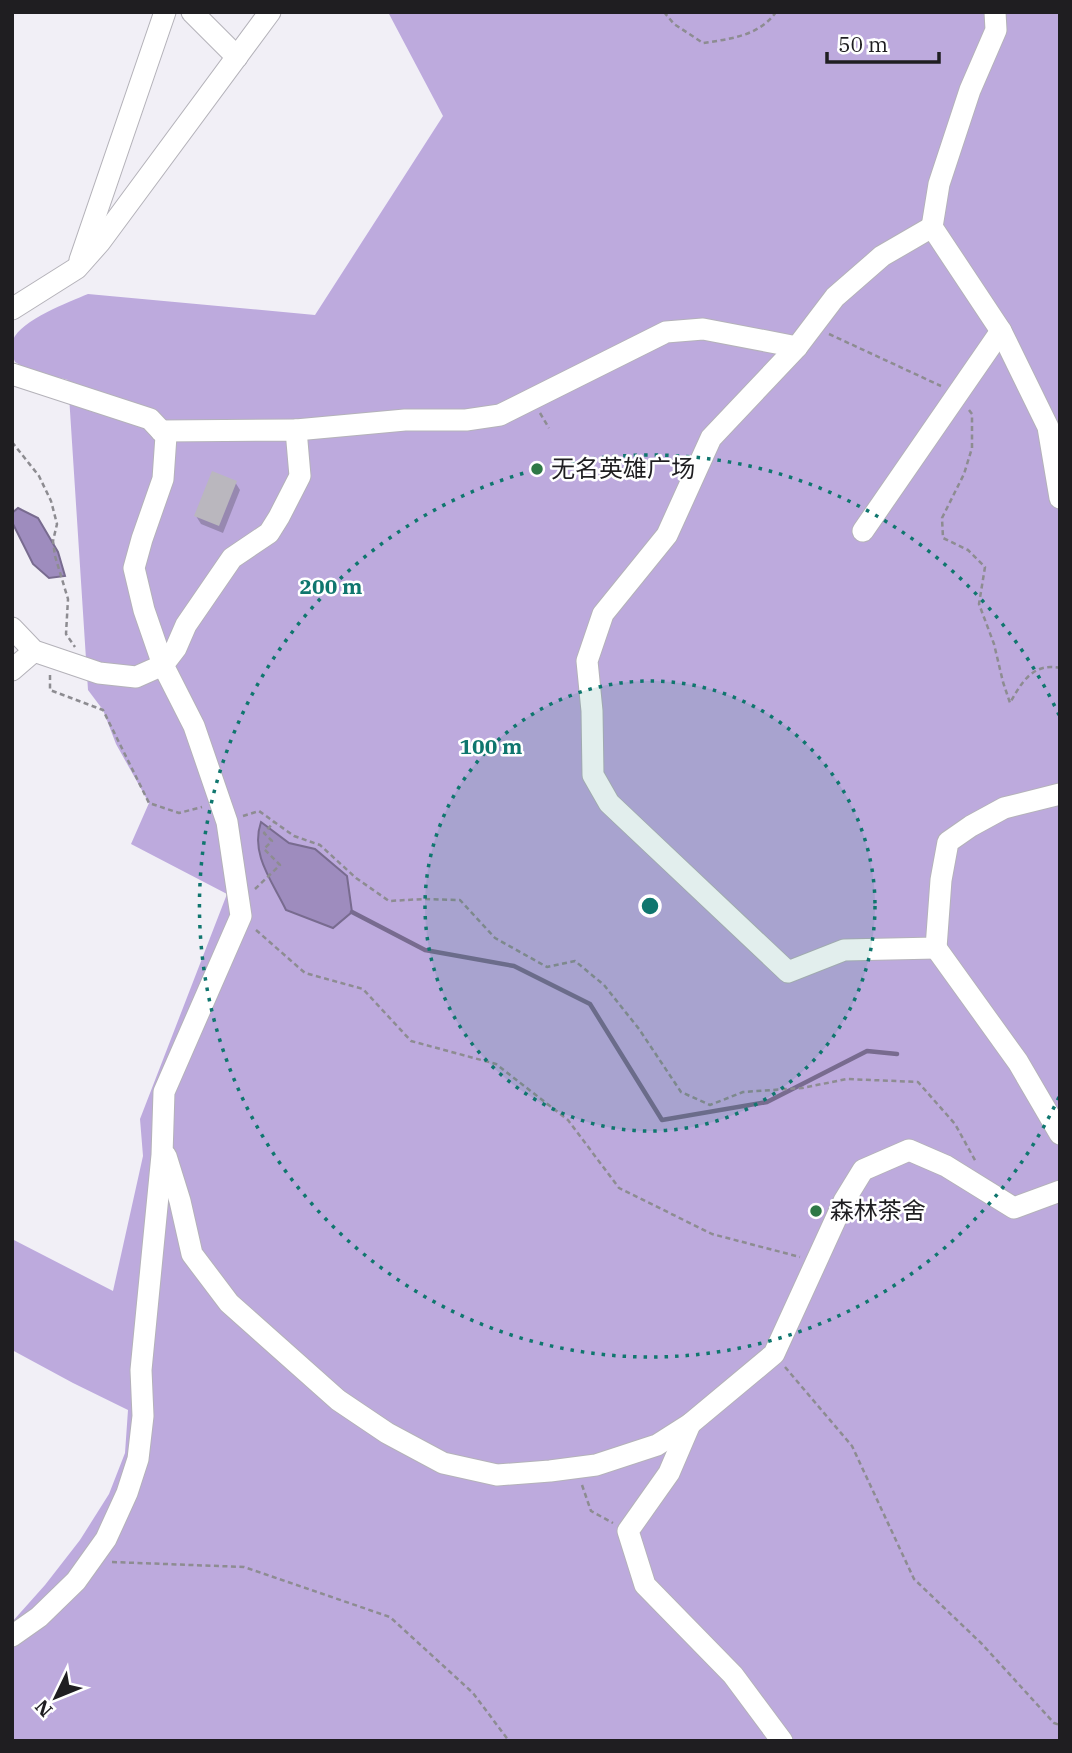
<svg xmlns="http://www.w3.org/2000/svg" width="1072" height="1753" font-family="'IBM Plex Serif','Noto Sans SC',serif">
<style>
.forest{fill:#bdaadd}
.water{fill:#9e8cbe;stroke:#786b8f;stroke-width:2}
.shadow{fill:#0003}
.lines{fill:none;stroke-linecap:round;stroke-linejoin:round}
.stream{stroke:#786b8f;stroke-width:4.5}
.building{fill:#bab7be}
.minor-casing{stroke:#b4b2b9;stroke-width:23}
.path{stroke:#8d8c91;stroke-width:2.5;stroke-dasharray:5 3.5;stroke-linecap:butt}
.minor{stroke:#fff;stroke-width:21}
.ring{fill:none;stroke:#0f766e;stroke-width:3.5;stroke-dasharray:3.5 7}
.poi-dot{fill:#2e7846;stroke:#fff;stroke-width:2.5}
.labels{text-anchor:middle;stroke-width:5;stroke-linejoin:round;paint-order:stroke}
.poi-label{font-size:24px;fill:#1f1e21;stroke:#fff;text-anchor:start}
.centre{fill:#0f766e;stroke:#fff;stroke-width:3.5}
.ring-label{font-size:21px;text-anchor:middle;font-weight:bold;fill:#0f766e;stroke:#fff;stroke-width:5;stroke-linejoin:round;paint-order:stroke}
</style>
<rect width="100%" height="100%" fill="#f1eff6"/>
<path class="forest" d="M388,12h672v1729h-1048v-119l33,-37 35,-45 29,-46 16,-41 3,-43 -55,-27 -61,-33v-111l101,52 30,-135 -3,-37 87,-225 -96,-50 18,-41 -33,-59 -13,-34 -15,-20 -20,-310 -39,-10 -14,-8c-3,-7 -4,-15 -2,-22 8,-20 56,-38 75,-46l227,21 128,-199z"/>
<g class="water">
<polygon points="18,508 38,518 58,552 65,576 49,578 33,564 12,522 12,513"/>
<path d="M261,822l28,21 26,6 32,27 5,36 -19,16 -47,-18c-14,-29 -36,-56 -25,-88z"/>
</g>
<polygon class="shadow" points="235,482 240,490 223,533 201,524 196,516"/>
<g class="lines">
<polyline class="stream" points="352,912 425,950 514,966 590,1004 662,1120 767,1102 867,1051 897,1054"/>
</g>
<polygon class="building" points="212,471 237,481 219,526 194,516"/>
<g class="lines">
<defs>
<g id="minor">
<polyline points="192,12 237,57"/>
<polyline points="995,12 996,30 970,90 939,184 932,227 1001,331 1048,427 1060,498"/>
<polyline points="932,227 882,256 835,297 797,347 711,438 667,535 603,614 587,661 592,711 593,775 609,803 788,972 844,950 936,948 941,880 948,842 971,826 1004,808 1060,794"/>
<polyline points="80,260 165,12"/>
<polyline points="12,309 77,268 100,242 270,12"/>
<polyline points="12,374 150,419 166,436 163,479 142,539 134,568 144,610 163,665 136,677 99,673 34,651 12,628"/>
<polyline points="296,430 405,420 466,420 500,415 666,332 703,329 797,347"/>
<polyline points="863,531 1001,331"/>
<polyline points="12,670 34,651"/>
<polyline points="936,948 1018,1062 1060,1134"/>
<polyline points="166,1156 180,1201 192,1254 229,1303 338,1400 387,1433 443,1463 497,1475 550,1471 596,1465 657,1445 690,1424 774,1354 844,1201 863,1170 909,1150 946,1166 1014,1208 1060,1191"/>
<polyline points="690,1424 669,1473 628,1531 645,1585 733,1675 782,1741"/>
<polyline points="12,1636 39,1617 76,1581 106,1539 127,1493 138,1459 143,1416 141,1370 162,1155 164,1092 241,916 227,822 194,726 163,665 176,648 186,625 232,558 269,533 279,517 300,476 296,430 161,431"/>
</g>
</defs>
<use href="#minor" class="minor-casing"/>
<g class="path">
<path d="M664,12l10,12 29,19c27,-4 56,-7 73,-31"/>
<polyline points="829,334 941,386"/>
<path d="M969,410l3,4v34l-8,26 -22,44 1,20 25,12 17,17 -6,37 15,40 9,38 7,21c11,-20 23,-41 50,-35"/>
<polyline points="540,413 549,428"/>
<polyline points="12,442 39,476 51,501 57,524 53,541 55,556 68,599 66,634 75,647"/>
<polyline points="50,675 50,690 103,710 149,803 179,813 202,807"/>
<polyline points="243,816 259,811 294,836 320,845 356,878 389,901 424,899 460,900 495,938 547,967 575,961 604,985 639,1029 681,1092 710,1105 743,1092 802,1088 847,1079 918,1082 955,1124 976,1162"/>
<polyline points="255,889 280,865 264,849 272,841 264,833 274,822"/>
<polyline points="256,930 305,973 363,989 411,1041 496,1064 568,1120 619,1188 712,1234 800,1257"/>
<polyline points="785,1367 852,1446 914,1579 982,1644 1054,1723 1060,1725"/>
<polyline points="582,1485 591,1511 613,1523"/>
<polyline points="112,1562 244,1567 390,1617 473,1693 509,1741"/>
</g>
<use href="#minor" class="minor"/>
</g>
<circle cx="650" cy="906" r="225" fill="#0f766e" fill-opacity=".12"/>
<g class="ring">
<circle cx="650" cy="906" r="225"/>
<path d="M1059 1097A451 451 0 1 1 1059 715"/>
</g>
<g class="poi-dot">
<circle cx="537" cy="469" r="7"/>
<circle cx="816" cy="1211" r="7"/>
</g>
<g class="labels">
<g class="poi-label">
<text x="551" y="477">无名英雄广场</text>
<text x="830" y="1219">森林茶舍</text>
</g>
</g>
<circle cx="650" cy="906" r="10" class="centre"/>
<g class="ring-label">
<text x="331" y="594">200 m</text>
<text x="491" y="754">100 m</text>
</g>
<rect width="1072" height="1753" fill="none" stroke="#1f1e21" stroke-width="28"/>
<g transform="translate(56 1697) rotate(227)" stroke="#ffffff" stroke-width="5" paint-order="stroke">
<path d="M0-5L12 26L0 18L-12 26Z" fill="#1f1e21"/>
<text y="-10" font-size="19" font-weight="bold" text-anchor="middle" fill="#1f1e21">N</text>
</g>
<path d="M827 52v10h112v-10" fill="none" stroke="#1f1e21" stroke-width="3.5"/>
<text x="838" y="52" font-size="21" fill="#1f1e21" stroke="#ffffff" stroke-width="5" paint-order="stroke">50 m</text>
</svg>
